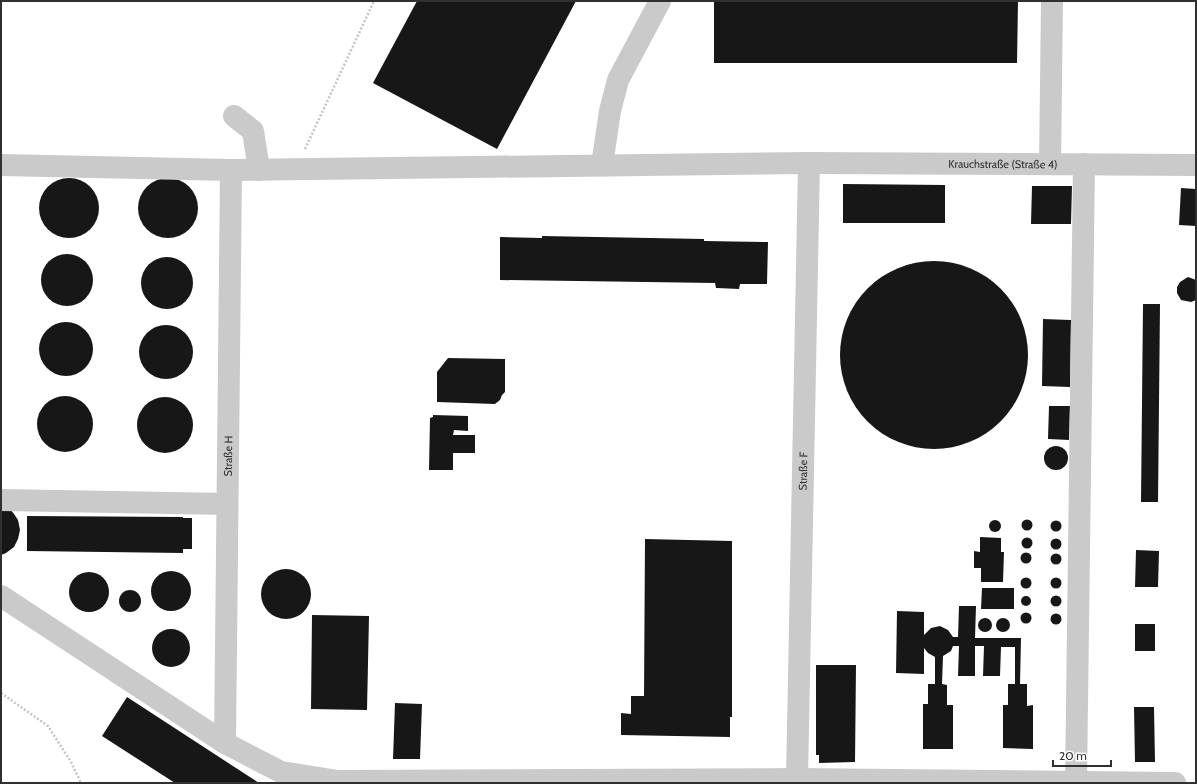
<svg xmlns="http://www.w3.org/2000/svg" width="1197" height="784" font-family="Cabin,sans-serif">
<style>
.building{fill:#171717}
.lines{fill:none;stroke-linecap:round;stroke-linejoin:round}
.path{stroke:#c4c4c4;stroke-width:2.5;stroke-dasharray:2 2;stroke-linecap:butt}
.minor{stroke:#cacaca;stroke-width:22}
.labels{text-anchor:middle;stroke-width:4;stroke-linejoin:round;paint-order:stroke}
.street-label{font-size:11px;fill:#303030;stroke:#fff}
</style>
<rect width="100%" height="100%" fill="#fff"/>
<g class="building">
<polygon points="417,1 576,1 497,149 373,83"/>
<polygon points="714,1 1018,1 1017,63 714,63"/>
<circle cx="168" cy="208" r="30"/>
<circle cx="69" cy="208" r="30"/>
<polygon points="843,184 945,185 945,223 843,223"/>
<polygon points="1032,186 1072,186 1071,224 1031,224"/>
<polygon points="1181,188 1196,189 1196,226 1179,225"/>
<polygon points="542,236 704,239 704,241 768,242 767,284 740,284 739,289 717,288 716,288 715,283 500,280 500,237 542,238"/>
<circle cx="67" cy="280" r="26"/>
<circle cx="167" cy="283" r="26"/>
<circle cx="934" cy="355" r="94"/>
<polygon points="1188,277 1196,280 1196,300 1191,302 1181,300 1177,293 1177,287 1180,282"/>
<polygon points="1143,304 1160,304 1158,502 1141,502"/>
<polygon points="1043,319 1071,320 1070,387 1042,386"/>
<circle cx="66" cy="349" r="27"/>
<circle cx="166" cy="352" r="27"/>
<polygon points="448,358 505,359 505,392 502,395 500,400 495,404 437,402 437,372"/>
<circle cx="65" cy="424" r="28"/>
<circle cx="165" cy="425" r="28"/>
<polygon points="1049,406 1070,406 1069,440 1048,439"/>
<polygon points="433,415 468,416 468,431 454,430 453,435 475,435 475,453 453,453 453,470 429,470 430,418 433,417"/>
<circle cx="1056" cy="458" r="12"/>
<polygon points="1,504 10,509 14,514 18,520 20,530 18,539 14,547 6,553 1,555"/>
<polygon points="27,516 183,517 183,518 192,518 192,549 183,549 183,553 27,551"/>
<circle cx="1027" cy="525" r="5.5"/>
<circle cx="995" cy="526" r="6"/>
<circle cx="1056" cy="526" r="5.5"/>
<polygon points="980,537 1001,538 1001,552 1004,552 1003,582 981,582 981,568 974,568 974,551 980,552"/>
<circle cx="1027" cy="543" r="5.5"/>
<circle cx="1056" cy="544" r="5.5"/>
<polygon points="645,539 732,541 732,717 730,717 730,737 621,735 621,713 631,714 631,696 644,696"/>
<polygon points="1136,550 1159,551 1158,587 1135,587"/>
<circle cx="1026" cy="558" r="5.5"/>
<circle cx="1056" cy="559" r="5.5"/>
<circle cx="286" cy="594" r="25"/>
<circle cx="171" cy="591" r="20"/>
<circle cx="89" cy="592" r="20"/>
<circle cx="1056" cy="583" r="5.5"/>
<circle cx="1026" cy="583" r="5.5"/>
<polygon points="982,588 1014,588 1014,609 981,609"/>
<circle cx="130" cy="601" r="11"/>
<circle cx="1056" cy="601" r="5.5"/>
<circle cx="1026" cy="601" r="5"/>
<polygon points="959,606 976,606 975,638 1021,638 1020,684 1027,684 1027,706 1033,705 1033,749 1003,748 1003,705 1008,705 1008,684 1015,684 1015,647 1001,647 1000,676 983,676 984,646 975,646 975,676 958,676 959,646 953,646 951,651 943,656 942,684 947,685 947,705 953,705 953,749 923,749 923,704 928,704 928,684 935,684 935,657 928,653 924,648 924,674 896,673 897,611 924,612 924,635 931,628 940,626 948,630 953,637 958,637"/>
<circle cx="1026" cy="618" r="5.5"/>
<circle cx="1056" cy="619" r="5.5"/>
<polygon points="312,615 369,616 367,710 311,709"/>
<circle cx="985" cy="625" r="7"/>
<circle cx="1003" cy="625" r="7"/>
<rect x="1135" y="624" width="20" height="27"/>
<circle cx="171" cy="648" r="19"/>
<polygon points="816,665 856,665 855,762 819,763 819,755 816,755"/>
<polygon points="127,697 259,783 175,783 102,736"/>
<polygon points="395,703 422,704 420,759 393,759"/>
<polygon points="1134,707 1154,707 1155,762 1135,762"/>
</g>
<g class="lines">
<g class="path">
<polyline points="305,149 374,1"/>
<polyline points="1,693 48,726 71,762 81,783"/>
</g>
<g class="minor">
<polyline points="234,116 253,131 259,170"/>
<polyline points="1050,164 1052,1"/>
<path id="s1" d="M1,165l230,5 578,-7 387,2"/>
<polyline points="602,165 610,111 618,80 660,1"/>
<polyline points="1,500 227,504"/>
<polyline points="1,596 225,743 281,772 338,781 797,779 1175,783"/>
<path id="s2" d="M225,743l6,-573"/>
<path id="s3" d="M797,779l12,-616"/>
<polyline points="1076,782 1084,164"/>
</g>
</g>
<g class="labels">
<g class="street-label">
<text dy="4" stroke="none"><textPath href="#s1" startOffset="1002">Krauchstraße (Straße 4)</textPath></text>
<text dy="4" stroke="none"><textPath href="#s2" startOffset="287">Straße H</textPath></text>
<text dy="4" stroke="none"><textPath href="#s3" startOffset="308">Straße F</textPath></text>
</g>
</g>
<rect width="1197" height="784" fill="none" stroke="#303030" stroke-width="4"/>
<path d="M1053 760v6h58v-6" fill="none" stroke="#303030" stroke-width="2"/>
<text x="1059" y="760" font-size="12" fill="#303030" stroke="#ffffff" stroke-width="3" paint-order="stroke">20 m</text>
</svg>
